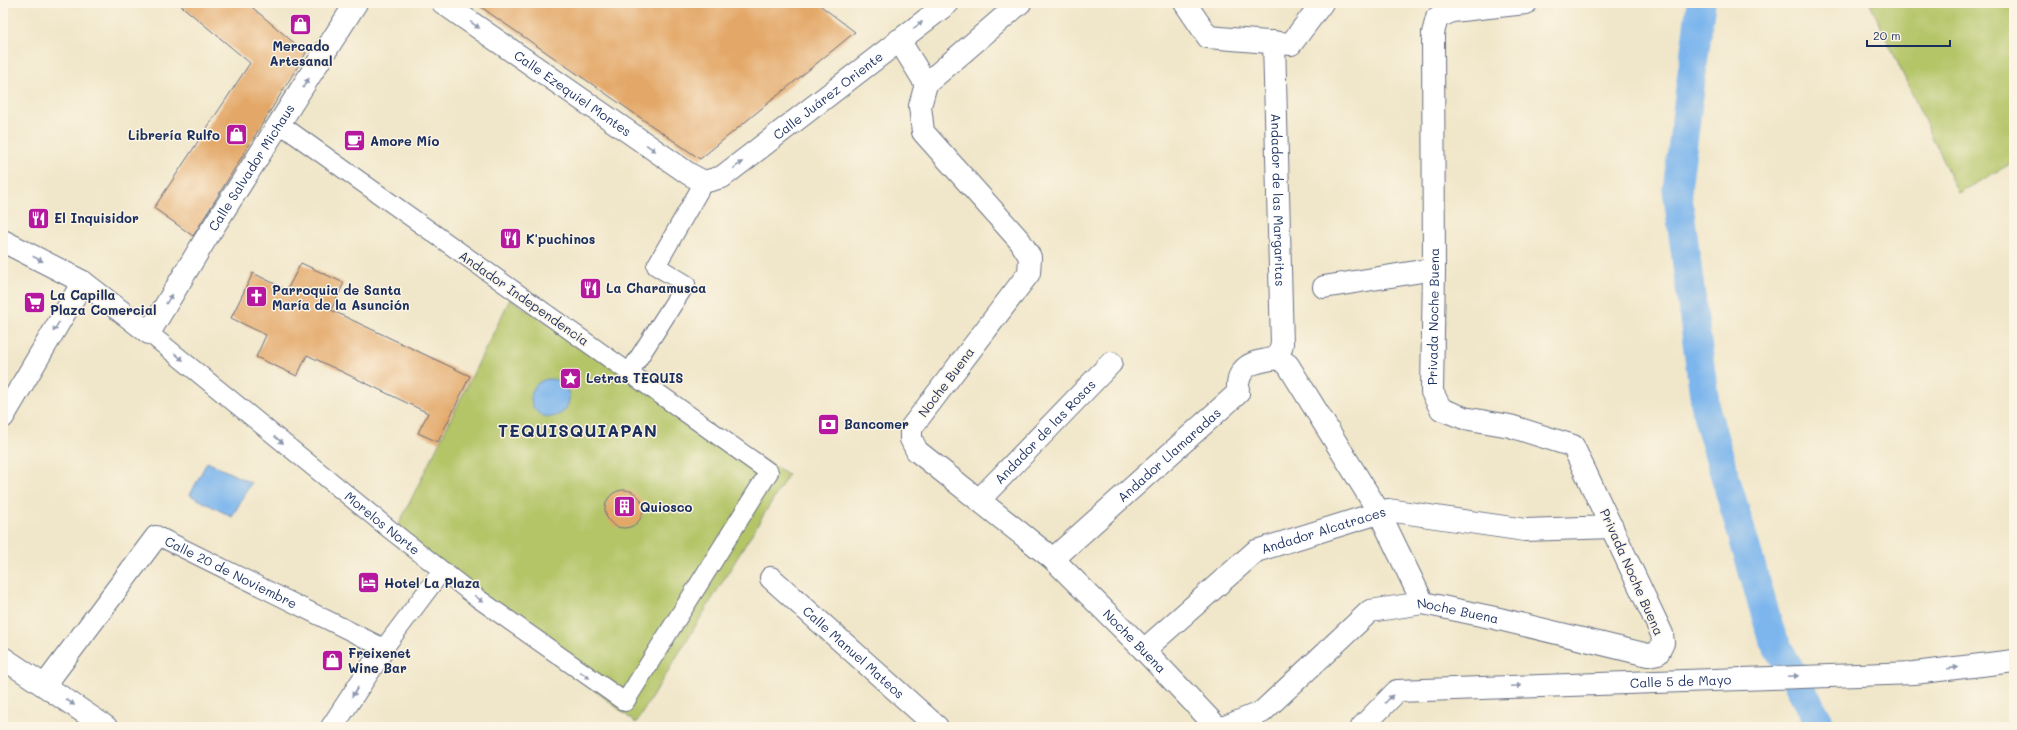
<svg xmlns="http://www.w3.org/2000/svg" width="2017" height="730" font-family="Mali,sans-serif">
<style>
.green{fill:#b4c568;stroke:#687a63}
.water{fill:#7db6ed;stroke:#4c72a6}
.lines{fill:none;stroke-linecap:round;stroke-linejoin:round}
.canal{stroke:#7db6ed;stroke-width:29}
.building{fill:#e3a767}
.pedestrian-casing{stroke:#666f83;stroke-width:20}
.minor-casing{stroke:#666f83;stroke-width:24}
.tertiary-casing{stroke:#666f83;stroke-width:24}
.pedestrian{stroke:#fff;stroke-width:18}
.minor{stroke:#fff;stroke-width:22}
.tertiary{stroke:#fff;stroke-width:22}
.oneway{fill:#8d97ae}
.labels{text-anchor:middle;stroke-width:3;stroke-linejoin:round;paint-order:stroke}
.poi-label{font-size:13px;font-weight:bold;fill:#1b2f5e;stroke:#fcf5e5;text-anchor:start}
.street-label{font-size:13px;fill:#1b2f5e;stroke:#fcf5e5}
.district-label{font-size:17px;font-weight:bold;letter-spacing:1px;fill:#1b2f5e;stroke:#fcf5e5}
</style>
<rect width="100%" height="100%" fill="#fcf5e5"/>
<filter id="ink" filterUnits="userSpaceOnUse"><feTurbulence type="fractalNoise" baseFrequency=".025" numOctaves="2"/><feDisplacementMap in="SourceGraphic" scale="8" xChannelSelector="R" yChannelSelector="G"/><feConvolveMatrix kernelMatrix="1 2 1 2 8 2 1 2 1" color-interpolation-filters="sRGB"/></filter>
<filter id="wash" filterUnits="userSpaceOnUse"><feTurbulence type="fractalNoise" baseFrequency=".012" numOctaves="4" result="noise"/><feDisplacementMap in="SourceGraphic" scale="16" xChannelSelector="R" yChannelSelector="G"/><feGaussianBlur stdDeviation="0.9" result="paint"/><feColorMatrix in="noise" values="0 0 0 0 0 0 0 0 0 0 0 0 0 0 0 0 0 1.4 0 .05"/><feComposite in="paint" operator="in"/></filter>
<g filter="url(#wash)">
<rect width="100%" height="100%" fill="#f0e6c9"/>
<g class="green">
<polygon points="1870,3 2014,3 2014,162 1958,193"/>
<polygon points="510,299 788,475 636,723 396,530"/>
</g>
<g class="water">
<circle cx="550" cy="398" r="19"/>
<polygon points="207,462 251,483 232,517 190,495"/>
</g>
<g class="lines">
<polyline class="canal" points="1701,3 1677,189 1706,411 1772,637 1822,727"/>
</g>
<g id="blocks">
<g class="building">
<polygon points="178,3 247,3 306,53 193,236 154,208 250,63"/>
<polygon points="475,3 817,3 855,32 700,159"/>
<polygon points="301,263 344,283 331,310 470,376 438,442 418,433 428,413 307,355 297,376 256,357 266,335 231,318 253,273 287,290"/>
<circle cx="624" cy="509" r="19"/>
</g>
</g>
</g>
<g filter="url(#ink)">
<use href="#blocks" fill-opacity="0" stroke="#666f83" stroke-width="1"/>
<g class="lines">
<defs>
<g id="pedestrian">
<path id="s1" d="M149,333l239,195 88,69 149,105 144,-230 -489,-348"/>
<polyline points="629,373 686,284 656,266 704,182"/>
<path id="s2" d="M156,537l8,2 220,109 58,-77"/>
</g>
<g id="minor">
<polyline points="1185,3 1208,37 1291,44 1322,3"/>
<path id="s3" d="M899,40l27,44 -6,22 3,26 97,109 10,16 -1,16 -118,155v11l6,12 136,108 91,91 73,77"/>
<path id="s4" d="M1274,42l8,302 -4,14"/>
<polyline points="926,84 1020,3"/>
<path id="s5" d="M3,241l80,41 66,51 56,-93 151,-237"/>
<polyline points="1324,287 1434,269"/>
<polyline points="1278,358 1288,365 1379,512 1423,603"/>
<polyline points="3,417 83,282"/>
<path id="s6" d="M979,500l132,-137"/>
<path id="s7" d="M1053,559l185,-166c-2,-30 17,-31 40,-35"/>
<path id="s8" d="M771,578l166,149"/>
<path id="s9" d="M1144,650l112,-99 132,-41 137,20 87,-3"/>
<polyline points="3,658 106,727"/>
<polyline points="45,685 156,537"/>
<polyline points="332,727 384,648"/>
<path id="s10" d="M1225,727l37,-15 108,-101 53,-8 72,15 153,37 10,-2 5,-10 -1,-9 -89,-188 -63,-20 -46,-8 -23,-9 -9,-17 2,-123 -1,-236 4,-15 15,-7 74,-8"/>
</g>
<g id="tertiary">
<path id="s11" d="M443,3l246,171 15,8 18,-5 226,-174"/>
<path id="s12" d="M1362,727l35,-36 517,-18 100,-12"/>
</g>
</defs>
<use href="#pedestrian" class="pedestrian-casing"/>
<use href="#minor" class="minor-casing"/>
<use href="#tertiary" class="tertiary-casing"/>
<use href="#pedestrian" class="pedestrian"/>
<use href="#minor" class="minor"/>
<use href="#tertiary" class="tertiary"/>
</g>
<defs><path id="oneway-solid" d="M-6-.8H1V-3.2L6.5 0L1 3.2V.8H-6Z"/></defs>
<g class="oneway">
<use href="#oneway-solid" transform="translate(475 25) rotate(35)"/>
<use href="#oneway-solid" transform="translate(918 25) rotate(-36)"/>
<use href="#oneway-solid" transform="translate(306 83) rotate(-58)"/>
<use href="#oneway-solid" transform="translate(651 148) rotate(35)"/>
<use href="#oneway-solid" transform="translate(738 165) rotate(-38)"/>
<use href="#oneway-solid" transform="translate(38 259) rotate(27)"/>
<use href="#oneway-solid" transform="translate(169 299) rotate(-59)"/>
<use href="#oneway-solid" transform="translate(56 327) rotate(121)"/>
<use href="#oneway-solid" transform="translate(179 357) rotate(39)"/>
<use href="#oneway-solid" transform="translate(279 440) rotate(39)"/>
<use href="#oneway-solid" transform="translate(479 599) rotate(36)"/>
<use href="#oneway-solid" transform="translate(1953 668) rotate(-7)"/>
<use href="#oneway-solid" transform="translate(585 675) rotate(35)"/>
<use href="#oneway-solid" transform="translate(1793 676) rotate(-2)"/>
<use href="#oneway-solid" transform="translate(1516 686) rotate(-2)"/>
<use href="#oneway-solid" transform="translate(355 692) rotate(124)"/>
<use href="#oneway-solid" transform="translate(1389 699) rotate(-46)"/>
<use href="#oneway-solid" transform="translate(70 702) rotate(35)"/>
</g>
</g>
<defs>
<symbol id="shop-square" viewBox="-11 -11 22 22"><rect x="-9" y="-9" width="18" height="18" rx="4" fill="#b5179e" stroke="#fcf5e5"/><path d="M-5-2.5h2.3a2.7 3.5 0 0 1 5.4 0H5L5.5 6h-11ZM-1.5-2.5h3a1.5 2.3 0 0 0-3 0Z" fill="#fff"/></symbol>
<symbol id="cafe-square" viewBox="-11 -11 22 22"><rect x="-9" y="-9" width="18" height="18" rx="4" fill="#b5179e" stroke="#fcf5e5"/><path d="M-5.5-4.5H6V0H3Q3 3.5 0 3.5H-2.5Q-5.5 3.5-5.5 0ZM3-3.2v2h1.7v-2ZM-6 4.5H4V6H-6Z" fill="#fff"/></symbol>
<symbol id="restaurant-square" viewBox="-11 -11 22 22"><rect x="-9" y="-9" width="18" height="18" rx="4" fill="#b5179e" stroke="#fcf5e5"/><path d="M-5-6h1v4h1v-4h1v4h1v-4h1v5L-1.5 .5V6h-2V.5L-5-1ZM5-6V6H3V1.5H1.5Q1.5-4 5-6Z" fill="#fff"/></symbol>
<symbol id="church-square" viewBox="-11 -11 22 22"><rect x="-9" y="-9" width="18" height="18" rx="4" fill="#b5179e" stroke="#fcf5e5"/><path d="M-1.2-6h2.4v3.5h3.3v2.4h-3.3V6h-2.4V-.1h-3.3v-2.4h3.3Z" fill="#fff"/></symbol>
<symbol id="supermarket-square" viewBox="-11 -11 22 22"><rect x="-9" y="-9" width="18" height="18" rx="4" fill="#b5179e" stroke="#fcf5e5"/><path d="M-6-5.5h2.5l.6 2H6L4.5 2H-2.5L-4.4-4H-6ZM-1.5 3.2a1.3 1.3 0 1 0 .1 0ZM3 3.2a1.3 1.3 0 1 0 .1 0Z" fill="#fff"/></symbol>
<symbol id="sight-square" viewBox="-11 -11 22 22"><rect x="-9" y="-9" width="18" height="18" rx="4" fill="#b5179e" stroke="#fcf5e5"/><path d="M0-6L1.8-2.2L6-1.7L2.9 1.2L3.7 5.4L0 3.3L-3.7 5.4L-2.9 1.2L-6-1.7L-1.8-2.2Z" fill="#fff"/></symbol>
<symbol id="bank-square" viewBox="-11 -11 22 22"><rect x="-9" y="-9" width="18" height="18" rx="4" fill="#b5179e" stroke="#fcf5e5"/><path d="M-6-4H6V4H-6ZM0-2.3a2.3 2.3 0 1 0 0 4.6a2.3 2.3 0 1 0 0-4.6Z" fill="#fff"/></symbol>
<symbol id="building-square" viewBox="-11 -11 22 22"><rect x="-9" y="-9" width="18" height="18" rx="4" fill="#b5179e" stroke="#fcf5e5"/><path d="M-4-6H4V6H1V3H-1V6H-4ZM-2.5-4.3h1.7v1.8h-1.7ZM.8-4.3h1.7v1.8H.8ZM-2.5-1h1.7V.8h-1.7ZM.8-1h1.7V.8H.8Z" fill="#fff"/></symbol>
<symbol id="hotel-square" viewBox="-11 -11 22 22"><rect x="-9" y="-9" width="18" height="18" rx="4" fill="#b5179e" stroke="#fcf5e5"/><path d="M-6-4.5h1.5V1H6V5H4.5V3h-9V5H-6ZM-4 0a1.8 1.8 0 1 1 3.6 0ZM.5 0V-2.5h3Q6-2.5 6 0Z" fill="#fff"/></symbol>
</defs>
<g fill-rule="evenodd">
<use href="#shop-square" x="288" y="12" width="25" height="25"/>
<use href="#shop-square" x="224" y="122" width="25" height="25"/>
<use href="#cafe-square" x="342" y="128" width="25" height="25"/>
<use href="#restaurant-square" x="26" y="206" width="25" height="25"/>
<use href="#restaurant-square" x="498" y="226" width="25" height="25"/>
<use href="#restaurant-square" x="578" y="276" width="25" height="25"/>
<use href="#church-square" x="244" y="284" width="25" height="25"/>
<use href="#supermarket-square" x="22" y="290" width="25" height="25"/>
<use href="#sight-square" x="558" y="366" width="25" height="25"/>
<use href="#bank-square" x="816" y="412" width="25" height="25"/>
<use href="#building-square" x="612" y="494" width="25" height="25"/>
<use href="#hotel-square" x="356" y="570" width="25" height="25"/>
<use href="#shop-square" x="320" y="648" width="25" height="25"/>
</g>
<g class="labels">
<g class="poi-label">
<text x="301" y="51" text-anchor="middle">Mercado<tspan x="301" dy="15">Artesanal</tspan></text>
<text x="220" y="140" text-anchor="end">Librería Rulfo</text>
<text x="370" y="146">Amore Mío</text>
<text x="54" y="223">El Inquisidor</text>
<text x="526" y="244">K'puchinos</text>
<text x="606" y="293">La Charamusca</text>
<text x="272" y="295">Parroquia de Santa<tspan x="272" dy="15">María de la Asunción</tspan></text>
<text x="50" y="300">La Capilla<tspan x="50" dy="15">Plaza Comercial</tspan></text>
<text x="586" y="383">Letras TEQUIS</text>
<text x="844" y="429">Bancomer</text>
<text x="640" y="512">Quiosco</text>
<text x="384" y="588">Hotel La Plaza</text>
<text x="348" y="658">Freixenet<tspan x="348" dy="15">Wine Bar</tspan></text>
</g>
<g class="street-label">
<text dy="5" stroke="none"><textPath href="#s11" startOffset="158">Calle Ezequiel Montes</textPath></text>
<text dy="5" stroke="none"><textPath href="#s11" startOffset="469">Calle Juárez Oriente</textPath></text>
<text dy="5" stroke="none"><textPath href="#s5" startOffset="368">Calle Salvador Michaus</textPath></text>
<text dy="5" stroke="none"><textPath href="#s4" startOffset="158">Andador de las Margaritas</textPath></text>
<text transform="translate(524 298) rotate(35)" y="5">Andador Independencia</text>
<text dy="5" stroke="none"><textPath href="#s10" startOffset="943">Privada Noche Buena</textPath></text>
<text transform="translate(946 382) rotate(-53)" y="5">Noche Buena</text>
<text dy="5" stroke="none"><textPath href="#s6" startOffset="95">Andador de las Rosas</textPath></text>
<text dy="5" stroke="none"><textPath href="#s7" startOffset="156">Andador Llamaradas</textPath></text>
<text dy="5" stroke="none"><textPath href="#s1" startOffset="301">Morelos Norte</textPath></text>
<text dy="5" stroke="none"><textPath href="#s9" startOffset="220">Andador Alcatraces</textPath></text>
<text dy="5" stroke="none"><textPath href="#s2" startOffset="83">Calle 20 de Noviembre</textPath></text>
<text transform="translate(1632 572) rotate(66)" y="5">Privada Noche Buena</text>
<text dy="5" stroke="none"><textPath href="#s10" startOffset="277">Noche Buena</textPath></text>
<text dy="5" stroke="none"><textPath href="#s3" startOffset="790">Noche Buena</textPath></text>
<text dy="5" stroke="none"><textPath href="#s8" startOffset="111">Calle Manuel Mateos</textPath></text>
<text dy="5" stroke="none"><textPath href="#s12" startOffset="334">Calle 5 de Mayo</textPath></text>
</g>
<g class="district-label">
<text x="578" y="437">TEQUISQUIAPAN</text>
</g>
</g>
<rect width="2017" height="730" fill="none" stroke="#fcf5e5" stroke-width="16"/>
<path d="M1867 40v6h83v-6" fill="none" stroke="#1b2f5e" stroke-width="2"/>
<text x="1873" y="40" font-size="12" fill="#1b2f5e" stroke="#fcf5e5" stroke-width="3" paint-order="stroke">20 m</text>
</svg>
